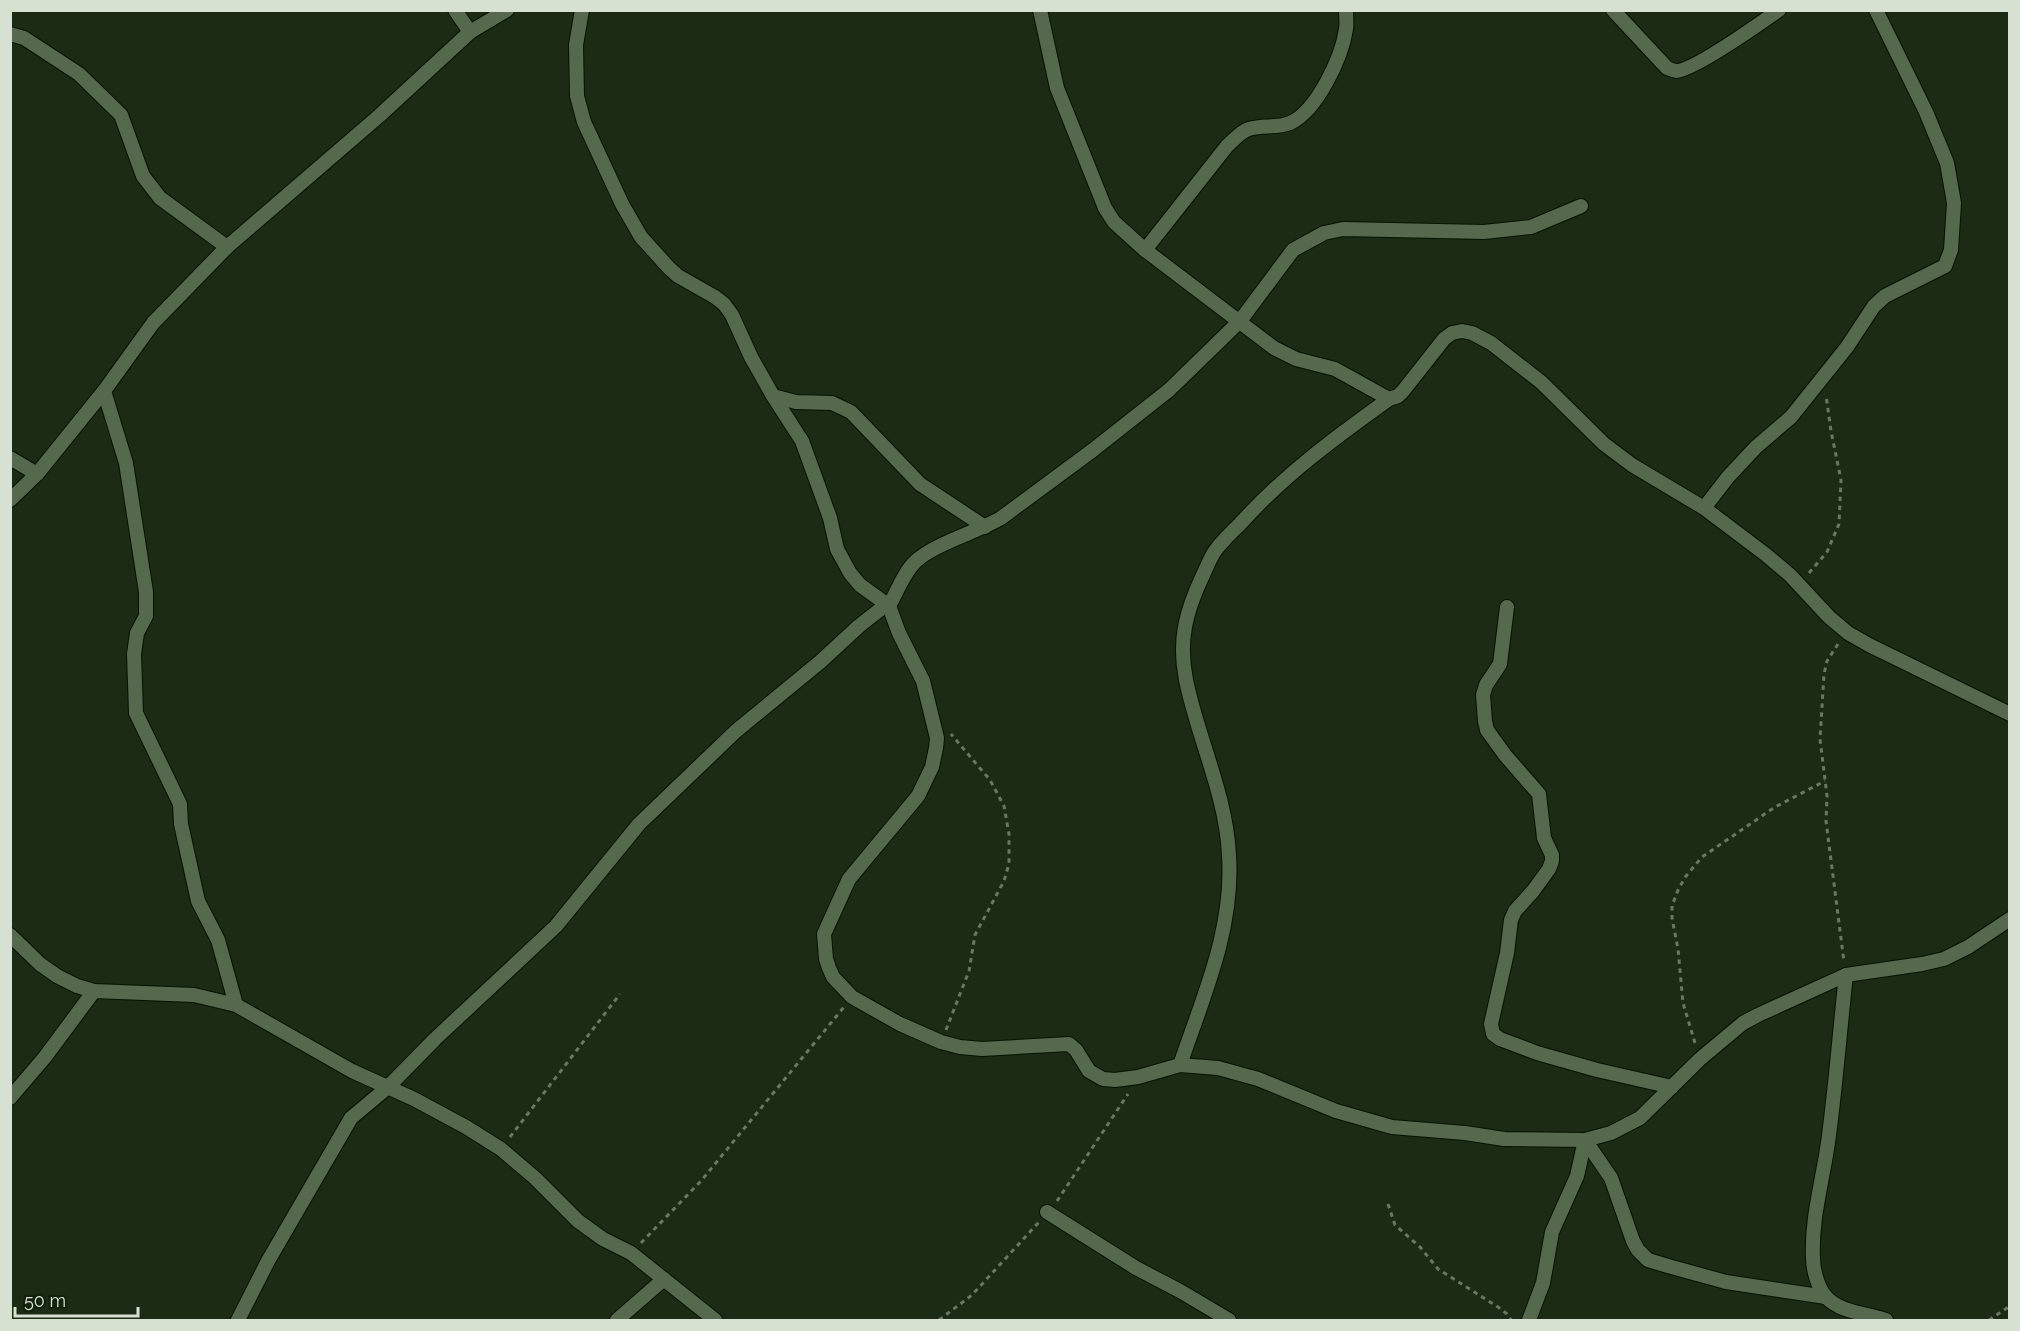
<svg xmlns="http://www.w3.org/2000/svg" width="2020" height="1331" font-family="Raleway,sans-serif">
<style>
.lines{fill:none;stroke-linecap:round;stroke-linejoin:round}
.minor-casing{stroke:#061301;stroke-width:16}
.path{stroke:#6a7763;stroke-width:3;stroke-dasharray:4.5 4.5;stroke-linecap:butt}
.minor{stroke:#56684e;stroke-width:14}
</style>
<rect width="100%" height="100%" fill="#1c2b14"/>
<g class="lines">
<defs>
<g id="minor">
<polyline points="455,10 470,32"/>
<path d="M582,10l-6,35 1,51 7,26 38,82 19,33 28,31 9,8 37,21 9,7 8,11 19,42 22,39 29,45 28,77 7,31 13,24 10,12 29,21c8,-14 15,-34 27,-45 18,-17 61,-29 85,-43l92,-68 76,-60 71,-69 53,-71 31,-17 19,-4 141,3 47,-5 50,-21"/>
<polyline points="1040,10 1057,88 1105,208 1114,222 1145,250 1274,348 1296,359 1335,369 1389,399 1398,396 1403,391 1444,339 1452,333 1462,331 1472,333 1491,343 1541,382 1604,444 1632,465 1704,508 1765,554 1790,575 1829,617 1848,633 1869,645 2010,714"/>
<path d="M1613,10l54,58c1,0 7,3 9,3 17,0 86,-49 103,-61"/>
<polyline points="10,34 24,38 79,74 121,115 143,176 160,198 227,247"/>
<path d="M1145,250l82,-104c7,-6 14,-15 22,-17 14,-5 27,0 41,-6 27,-12 52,-66 56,-94 1,-6 0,-12 0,-19"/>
<polyline points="104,391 126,463 146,592 146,616 137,633 134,654 136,713 180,804 181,824 198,901 218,940 236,1005"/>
<polyline points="773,396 796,402 832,403 851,412 920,484 985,527"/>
<polyline points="10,458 37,474"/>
<polyline points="10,500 37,474 104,391 153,323 227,247 379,116 470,32 507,10"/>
<polyline points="1704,508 1728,477 1756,447 1791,417 1847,347 1874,306 1885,296 1945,266 1951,250 1954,203 1947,163 1926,112 1876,10"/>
<polyline points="1507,607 1500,664 1486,685 1483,695 1485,721 1487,730 1505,755 1539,794 1544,838 1552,855 1552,861 1549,869 1533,891 1515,911 1511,920 1507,953 1491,1024 1493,1034 1500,1039 1537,1053 1597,1070 1672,1087"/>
<polyline points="10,935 40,964 57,976 77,986 94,991 194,995 236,1005 352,1071 414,1099 466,1127 501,1149 535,1178 578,1221 603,1239 631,1253 715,1320"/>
<path d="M1846,975c-6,54 -10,107 -17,160 -5,42 -18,81 -16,123 0,12 5,30 13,39 15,16 40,16 60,23"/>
<path d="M1180,1065c23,-68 54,-136 49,-210 -3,-61 -31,-116 -43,-175 -8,-40 0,-69 17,-105 4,-8 7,-17 12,-24 7,-10 17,-19 25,-27 44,-49 96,-87 149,-125"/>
<polyline points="10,1098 45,1057 94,991"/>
<polyline points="1585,1140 1611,1178 1633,1241 1638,1250 1648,1260 1668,1266 1726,1282 1826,1297"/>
<polyline points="1047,1212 1136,1268 1180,1291 1229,1320"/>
<polyline points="238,1320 268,1261 351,1118 388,1087 435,1039 556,926 639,824 736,731 820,662 859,626 882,608 889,606 899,633 923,681 937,738 936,748 932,767 918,796 849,879 824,934 826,959 829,968 833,977 852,997 900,1024 941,1042 960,1047 982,1049 1069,1044 1076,1050 1089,1071 1103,1079 1115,1080 1138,1077 1180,1065 1218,1068 1258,1079 1336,1111 1392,1127 1465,1133 1504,1139 1585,1140 1611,1133 1640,1118 1700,1059 1743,1023 1758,1015 1846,975 1922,964 1944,959 1968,947 2010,919"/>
<polyline points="617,1320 664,1279"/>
<polyline points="1529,1320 1543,1283 1552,1232 1577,1176 1585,1140"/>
</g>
</defs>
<use href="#minor" class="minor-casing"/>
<g class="path">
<polyline points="1809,573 1827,552 1839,524 1841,480 1831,431 1826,395"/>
<polyline points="1838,644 1827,661 1824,674 1820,739 1827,796 1826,821 1844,962"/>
<polyline points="946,1030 969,971 975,935 1004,881 1009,864 1009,834 1004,806 990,780 951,734"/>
<polyline points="1695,1043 1683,1003 1678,949 1672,918 1672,906 1678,890 1686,876 1702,857 1775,807 1825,781"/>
<polyline points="510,1137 620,994"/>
<polyline points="1057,1201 1128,1094"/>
<polyline points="1388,1204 1395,1225 1420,1247 1438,1269 1498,1307 1507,1314 1511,1320"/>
<polyline points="641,1243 701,1181 844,1007"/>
<polyline points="939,1320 972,1295 1039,1222"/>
<polyline points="1989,1320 2010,1306"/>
</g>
<use href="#minor" class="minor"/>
</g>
<rect width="2020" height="1331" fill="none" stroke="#d7e1d2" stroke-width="24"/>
<path d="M15 1307v9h123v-9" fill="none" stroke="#d7e1d2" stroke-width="3"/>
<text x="24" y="1307" font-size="18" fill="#d7e1d2" stroke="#12220a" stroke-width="4.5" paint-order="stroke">50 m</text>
</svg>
